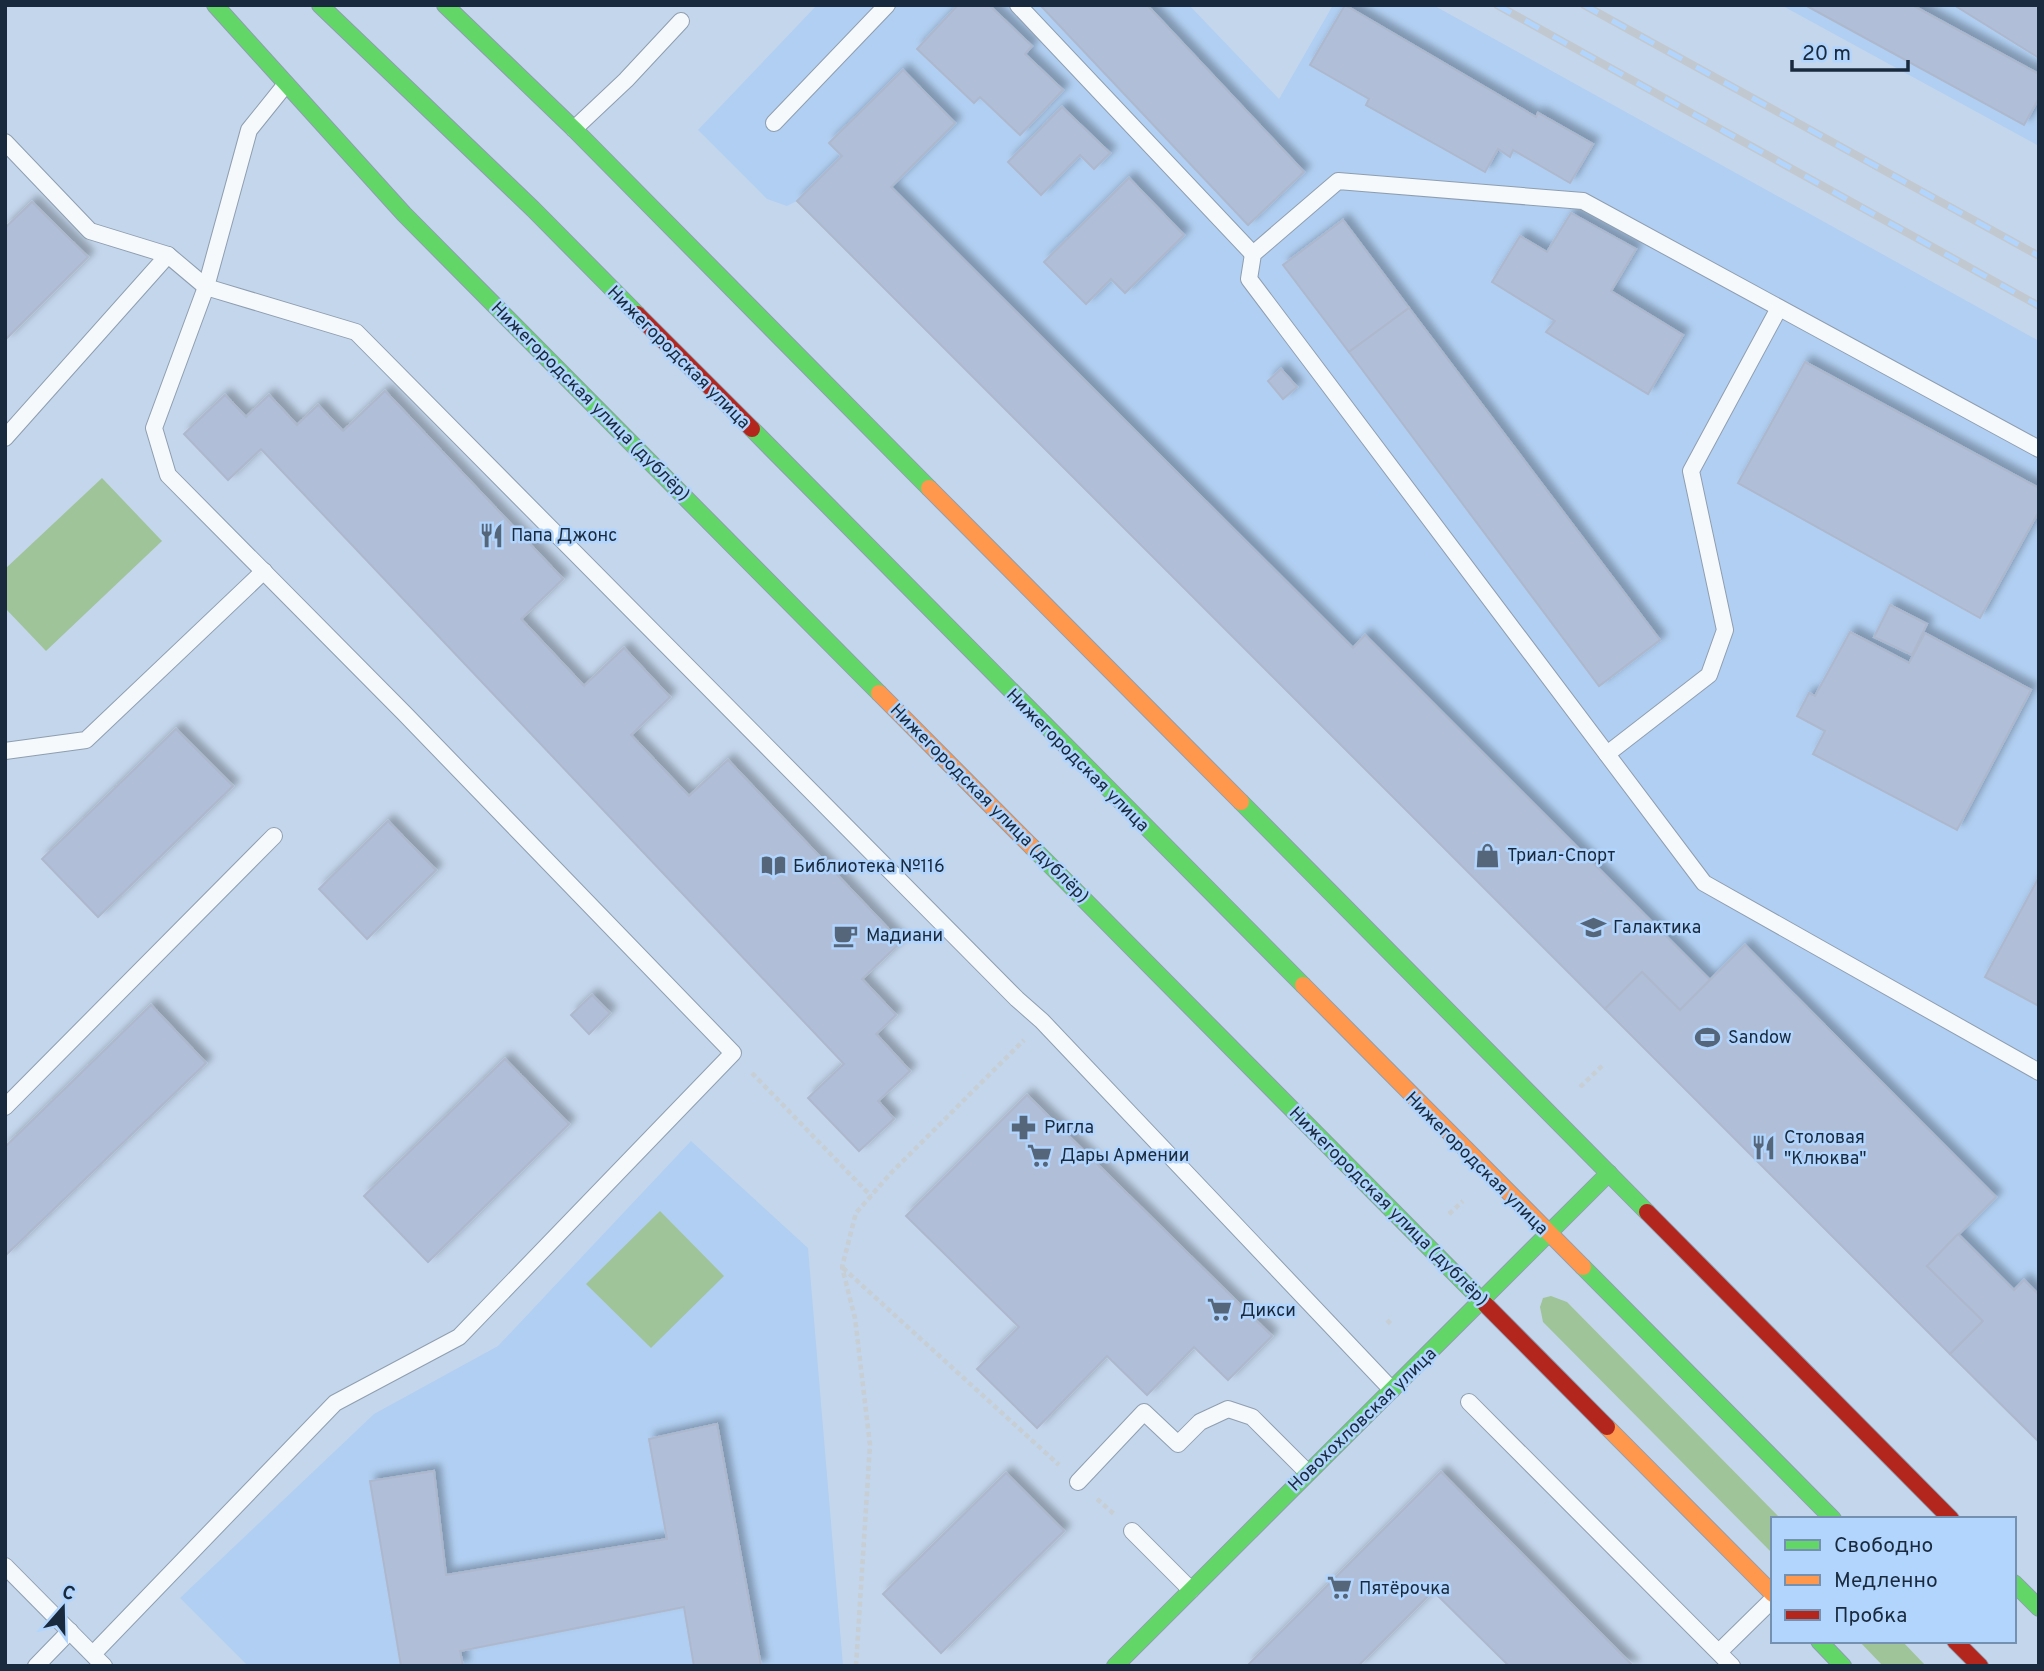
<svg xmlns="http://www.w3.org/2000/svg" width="2044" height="1671" font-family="Overpass,sans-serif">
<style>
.built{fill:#b1cff2}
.green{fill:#a0c49a}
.building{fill:#b1bed8;stroke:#adb8cd;stroke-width:2;filter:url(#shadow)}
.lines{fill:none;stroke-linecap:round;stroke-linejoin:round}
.lane-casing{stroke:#8e9eb0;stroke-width:18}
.fast-casing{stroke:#8e9eb0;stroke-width:18}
.slow-casing{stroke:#8e9eb0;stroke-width:18}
.jam-casing{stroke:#8e9eb0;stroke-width:18}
.path{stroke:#c7ced4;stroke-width:4.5;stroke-dasharray:5 3.5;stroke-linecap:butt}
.lane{stroke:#f6f9fc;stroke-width:16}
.fast{stroke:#63d668;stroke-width:16}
.slow{stroke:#ff974d;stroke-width:16}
.jam{stroke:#b3261e;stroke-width:16}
.rail-casing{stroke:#c2c8cf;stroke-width:8}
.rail{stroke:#b2d5fe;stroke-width:5;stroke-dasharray:16;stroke-linecap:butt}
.labels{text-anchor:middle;stroke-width:5;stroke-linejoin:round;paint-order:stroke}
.street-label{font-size:18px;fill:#192a3e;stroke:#b2d5fe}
.poi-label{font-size:18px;fill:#192a3e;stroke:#b2d5fe;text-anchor:start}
</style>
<defs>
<filter id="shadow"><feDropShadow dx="6" dy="-6" stdDeviation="3.5" flood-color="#0004"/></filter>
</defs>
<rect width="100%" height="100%" fill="#c4d6ec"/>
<g class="built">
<polygon points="817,5 1189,5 1279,99 1333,5 1433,5 2039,341 2039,1442 797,201 787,206 767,199 698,130"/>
<polygon points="1781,5 2039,5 2039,146"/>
<polygon points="691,1141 808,1248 843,1666 248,1666 180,1598 374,1414 498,1346"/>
</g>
<g class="green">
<polygon points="102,478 162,541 46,651 5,608 5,569"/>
<polygon points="660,1211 724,1276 651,1348 586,1284"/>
<polygon points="1551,1296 1567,1302 1781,1519 1773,1519 1773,1554 1543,1322 1540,1307 1543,1298"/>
<polygon points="1859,1641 1902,1641 1926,1666 1883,1666"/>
</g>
<g class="building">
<polygon points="958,5 989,5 1032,46 1025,54 1063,90 1020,135 980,97 974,103 917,49"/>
<polygon points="1040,5 1147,5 1304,172 1248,225"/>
<polygon points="1345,5 1536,117 1538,113 1593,144 1570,183 1513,150 1510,157 1498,149 1485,172 1366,105 1369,99 1310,65"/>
<polygon points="1805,5 1912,5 2039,74 2039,98 2024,125"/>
<polygon points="1954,5 2039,5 2039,58"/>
<polygon points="903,70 955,123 891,187 1353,648 1365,635 1710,980 1680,1010 1642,972 1605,1009 797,201 842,156 829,143"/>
<polygon points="1062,107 1110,153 1094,169 1080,155 1041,195 1008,162"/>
<polygon points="1129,178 1184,235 1125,293 1111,279 1086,304 1044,262"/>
<polygon points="32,202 88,257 5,340 5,228"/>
<polygon points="1571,213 1636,249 1611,291 1683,335 1648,394 1546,332 1555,321 1492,282 1520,236 1547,252"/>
<polygon points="1343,220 1409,308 1349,352 1283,265"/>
<polygon points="1409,308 1660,640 1599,686 1349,352"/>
<polygon points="1805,362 2039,488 2039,511 1980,618 1738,483"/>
<polygon points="1281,369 1297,387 1283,399 1268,381"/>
<polygon points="385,391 563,579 521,619 584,686 624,648 670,697 631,735 689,796 728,760 901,942 862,979 896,1015 876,1034 910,1071 878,1101 894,1119 859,1151 808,1098 844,1064 261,449 228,480 184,434 225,395 246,417 269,395 297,425 318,405 343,431"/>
<polygon points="1890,605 1927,624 1912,655 1874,637"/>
<polygon points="1850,632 1909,663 1925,633 2031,690 1957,830 1813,754 1825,731 1797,716 1809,693 1815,696"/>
<polygon points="176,729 233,786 98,917 42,859"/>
<polygon points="388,821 436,870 367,939 319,889"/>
<polygon points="2039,877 2039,1006 1985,977"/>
<polygon points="1745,945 1996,1197 1927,1266 1983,1321 1950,1354 1605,1009 1642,972 1680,1010"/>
<polygon points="592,995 610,1013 589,1034 571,1015"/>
<polygon points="151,1005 206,1063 5,1256 5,1147"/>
<polygon points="505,1059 569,1124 428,1262 364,1196"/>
<polygon points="1027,1095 1272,1336 1228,1380 1194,1347 1147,1395 1107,1356 1037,1428 977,1369 1019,1327 906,1216"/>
<polygon points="1958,1234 2014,1290 2024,1280 2039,1295 2039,1442 1950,1354 1983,1321 1927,1266"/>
<polygon points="717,1424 761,1666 694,1666 684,1607 460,1651 463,1666 401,1666 370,1481 434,1471 446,1575 667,1539 649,1439"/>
<polygon points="1441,1472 1633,1666 1509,1666 1433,1591 1358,1666 1247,1666"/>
<polygon points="1006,1473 1064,1531 941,1653 883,1594"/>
</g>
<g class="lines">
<defs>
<g id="lane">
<polyline points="1018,5 1253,254"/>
<polyline points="774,123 887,5"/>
<polyline points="574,129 626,80 681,21"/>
<polyline points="5,142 90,231 168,255 206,287 356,332 1017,999 1042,1021 1392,1390"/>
<polyline points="5,438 168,255"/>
<polyline points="2039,449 1583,201 1338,181 1253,254 1249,279 1704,883 2039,1072"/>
<polyline points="5,751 86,740 264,571"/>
<polyline points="1607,754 1709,675 1725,630 1691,471 1779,308"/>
<polyline points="5,1107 274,836"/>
<polyline points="1469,1402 1732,1666"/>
<polyline points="1078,1482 1144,1412 1178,1444 1200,1422 1228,1409 1252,1417 1307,1472"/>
<polyline points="1132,1531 1191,1590"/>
<polyline points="5,1566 104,1666"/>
<polyline points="1719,1652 1773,1599"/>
<polyline points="93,1654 335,1403 459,1337 733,1053 404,713 168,475 154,428 206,287 249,130 286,84"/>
<polyline points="36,1666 70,1631"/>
</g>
<g id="fast">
<polyline points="215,5 404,214 879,693"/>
<polyline points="320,5 533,209 637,314"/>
<polyline points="445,5 574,129 929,488"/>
<polyline points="752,429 1303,985"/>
<polyline points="1241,802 1647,1212"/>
<polyline points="1032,847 1485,1304"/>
<polyline points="1583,1267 1833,1519"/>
<polyline points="2014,1583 2039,1608"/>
<polyline points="1819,1641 1843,1666"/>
<polyline points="1115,1666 1609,1173"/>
</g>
<g id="slow">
<polyline points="929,488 1241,802"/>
<polyline points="879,693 1032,847"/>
<polyline points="1303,985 1583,1267"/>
<polyline points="1607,1427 1773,1594"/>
</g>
<g id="jam">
<polyline points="637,314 752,429"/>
<polyline points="1647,1212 1951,1519"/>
<polyline points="1485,1304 1607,1427"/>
<polyline points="1955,1641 1980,1666"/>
</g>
</defs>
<use href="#lane" class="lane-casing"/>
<use href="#fast" class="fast-casing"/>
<use href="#slow" class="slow-casing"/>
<use href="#jam" class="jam-casing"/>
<g class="path">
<polyline points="752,1073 871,1196"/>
<polyline points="1580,1087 1604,1064"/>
<polyline points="1449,1214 1463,1201"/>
<polyline points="843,1268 1059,1465"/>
<polyline points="1387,1320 1392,1325"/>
<polyline points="1097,1499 1114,1514"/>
<polyline points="856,1666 870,1445 855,1318 842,1267 856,1213 891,1173 1024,1040"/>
</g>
<use href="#lane" class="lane"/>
<use href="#fast" class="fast"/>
<use href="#slow" class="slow"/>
<use href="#jam" class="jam"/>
<defs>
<g id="rail">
<polyline points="1497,5 2039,306"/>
<polyline points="1584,5 2039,256"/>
</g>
</defs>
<use href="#rail" class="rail-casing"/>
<use href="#rail" class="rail"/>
</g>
<defs>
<symbol id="restaurant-bare" viewBox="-9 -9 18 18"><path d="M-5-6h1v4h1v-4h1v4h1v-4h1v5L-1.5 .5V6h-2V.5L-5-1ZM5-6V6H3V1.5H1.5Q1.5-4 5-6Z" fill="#55667b" stroke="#b2d5fe" stroke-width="2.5" paint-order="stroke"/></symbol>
<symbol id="shop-bare" viewBox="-9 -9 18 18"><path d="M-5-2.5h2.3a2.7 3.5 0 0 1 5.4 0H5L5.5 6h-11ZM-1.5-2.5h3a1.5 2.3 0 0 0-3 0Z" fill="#55667b" stroke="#b2d5fe" stroke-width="2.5" paint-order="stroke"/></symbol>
<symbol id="library-bare" viewBox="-9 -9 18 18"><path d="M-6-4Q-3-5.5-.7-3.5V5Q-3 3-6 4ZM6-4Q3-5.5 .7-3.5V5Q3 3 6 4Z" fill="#55667b" stroke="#b2d5fe" stroke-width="2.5" paint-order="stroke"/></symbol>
<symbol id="university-bare" viewBox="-9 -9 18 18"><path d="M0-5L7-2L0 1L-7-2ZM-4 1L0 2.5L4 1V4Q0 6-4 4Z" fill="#55667b" stroke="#b2d5fe" stroke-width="2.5" paint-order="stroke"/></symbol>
<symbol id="cafe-bare" viewBox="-9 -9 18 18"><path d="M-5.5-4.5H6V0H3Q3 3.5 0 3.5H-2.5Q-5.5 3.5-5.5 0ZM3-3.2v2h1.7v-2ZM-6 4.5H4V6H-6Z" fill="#55667b" stroke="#b2d5fe" stroke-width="2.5" paint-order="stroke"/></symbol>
<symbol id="stadium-bare" viewBox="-9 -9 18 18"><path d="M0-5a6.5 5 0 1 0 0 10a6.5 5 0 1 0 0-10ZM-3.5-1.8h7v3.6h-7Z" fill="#55667b" stroke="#b2d5fe" stroke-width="2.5" paint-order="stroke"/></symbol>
<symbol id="pharmacy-bare" viewBox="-9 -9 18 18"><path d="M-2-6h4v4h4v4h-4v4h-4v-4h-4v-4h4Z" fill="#55667b" stroke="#b2d5fe" stroke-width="2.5" paint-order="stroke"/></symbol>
<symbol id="supermarket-bare" viewBox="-9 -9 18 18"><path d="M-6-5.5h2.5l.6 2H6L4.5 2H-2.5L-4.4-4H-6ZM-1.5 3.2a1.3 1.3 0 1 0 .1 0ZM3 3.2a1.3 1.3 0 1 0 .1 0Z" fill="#55667b" stroke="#b2d5fe" stroke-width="2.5" paint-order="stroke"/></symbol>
</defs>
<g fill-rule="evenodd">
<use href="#restaurant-bare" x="474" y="518" width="35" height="35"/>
<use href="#shop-bare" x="1470" y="838" width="35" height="35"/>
<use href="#library-bare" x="756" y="848" width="35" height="35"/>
<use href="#university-bare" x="1576" y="910" width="35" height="35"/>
<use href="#cafe-bare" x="828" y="918" width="35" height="35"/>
<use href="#stadium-bare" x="1690" y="1020" width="35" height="35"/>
<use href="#pharmacy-bare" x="1006" y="1110" width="35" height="35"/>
<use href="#restaurant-bare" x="1746" y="1130" width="35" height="35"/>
<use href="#supermarket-bare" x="1022" y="1138" width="35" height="35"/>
<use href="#supermarket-bare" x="1202" y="1292" width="35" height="35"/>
<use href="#supermarket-bare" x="1322" y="1570" width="35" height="35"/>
</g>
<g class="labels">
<g class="street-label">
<text transform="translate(679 357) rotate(45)" y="6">Нижегородская улица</text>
<text transform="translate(591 401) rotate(45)" y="6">Нижегородская улица (дублёр)</text>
<text transform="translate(1078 760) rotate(45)" y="6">Нижегородская улица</text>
<text transform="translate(990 803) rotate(45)" y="6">Нижегородская улица (дублёр)</text>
<text transform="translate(1477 1163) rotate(45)" y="6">Нижегородская улица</text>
<text transform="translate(1389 1206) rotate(45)" y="6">Нижегородская улица (дублёр)</text>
<text transform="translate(1362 1419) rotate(-44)" y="6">Новохохловская улица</text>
</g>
<g class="poi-label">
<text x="511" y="541">Папа Джонс</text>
<text x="1507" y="861">Триал-Спорт</text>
<text x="793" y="872">Библиотека №116</text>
<text x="1613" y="933">Галактика</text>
<text x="866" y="941">Мадиани</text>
<text x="1728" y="1043">Sandow</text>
<text x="1044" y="1133">Ригла</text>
<text x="1784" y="1143">Столовая<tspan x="1784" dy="21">"Клюква"</tspan></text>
<text x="1060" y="1161">Дары Армении</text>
<text x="1240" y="1316">Дикси</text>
<text x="1359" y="1594">Пятёрочка</text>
</g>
</g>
<rect width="2044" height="1671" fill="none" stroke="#192a3e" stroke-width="14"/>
<rect x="1771" y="1517" width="245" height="126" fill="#b2d5fe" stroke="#7591b1" stroke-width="2"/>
<rect x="1785" y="1540" width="35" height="10" fill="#63d668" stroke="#7591b1" stroke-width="2"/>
<text x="1834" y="1552" font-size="21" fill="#192a3e">Свободно</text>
<rect x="1785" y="1575" width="35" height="10" fill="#ff974d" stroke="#7591b1" stroke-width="2"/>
<text x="1834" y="1587" font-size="21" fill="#192a3e">Медленно</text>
<rect x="1785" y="1610" width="35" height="10" fill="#b3261e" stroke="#7591b1" stroke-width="2"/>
<text x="1834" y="1622" font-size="21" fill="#192a3e">Пробка</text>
<g transform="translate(63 1608) rotate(20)" stroke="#b2d5fe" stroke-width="5" paint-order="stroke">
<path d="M0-5L12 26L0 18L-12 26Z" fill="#192a3e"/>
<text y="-10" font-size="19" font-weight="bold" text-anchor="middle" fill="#192a3e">С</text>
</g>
<path d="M1792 60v10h116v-10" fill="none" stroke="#192a3e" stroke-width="3.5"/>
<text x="1802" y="60" font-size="21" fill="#192a3e" stroke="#b2d5fe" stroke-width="5" paint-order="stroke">20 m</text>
</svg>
